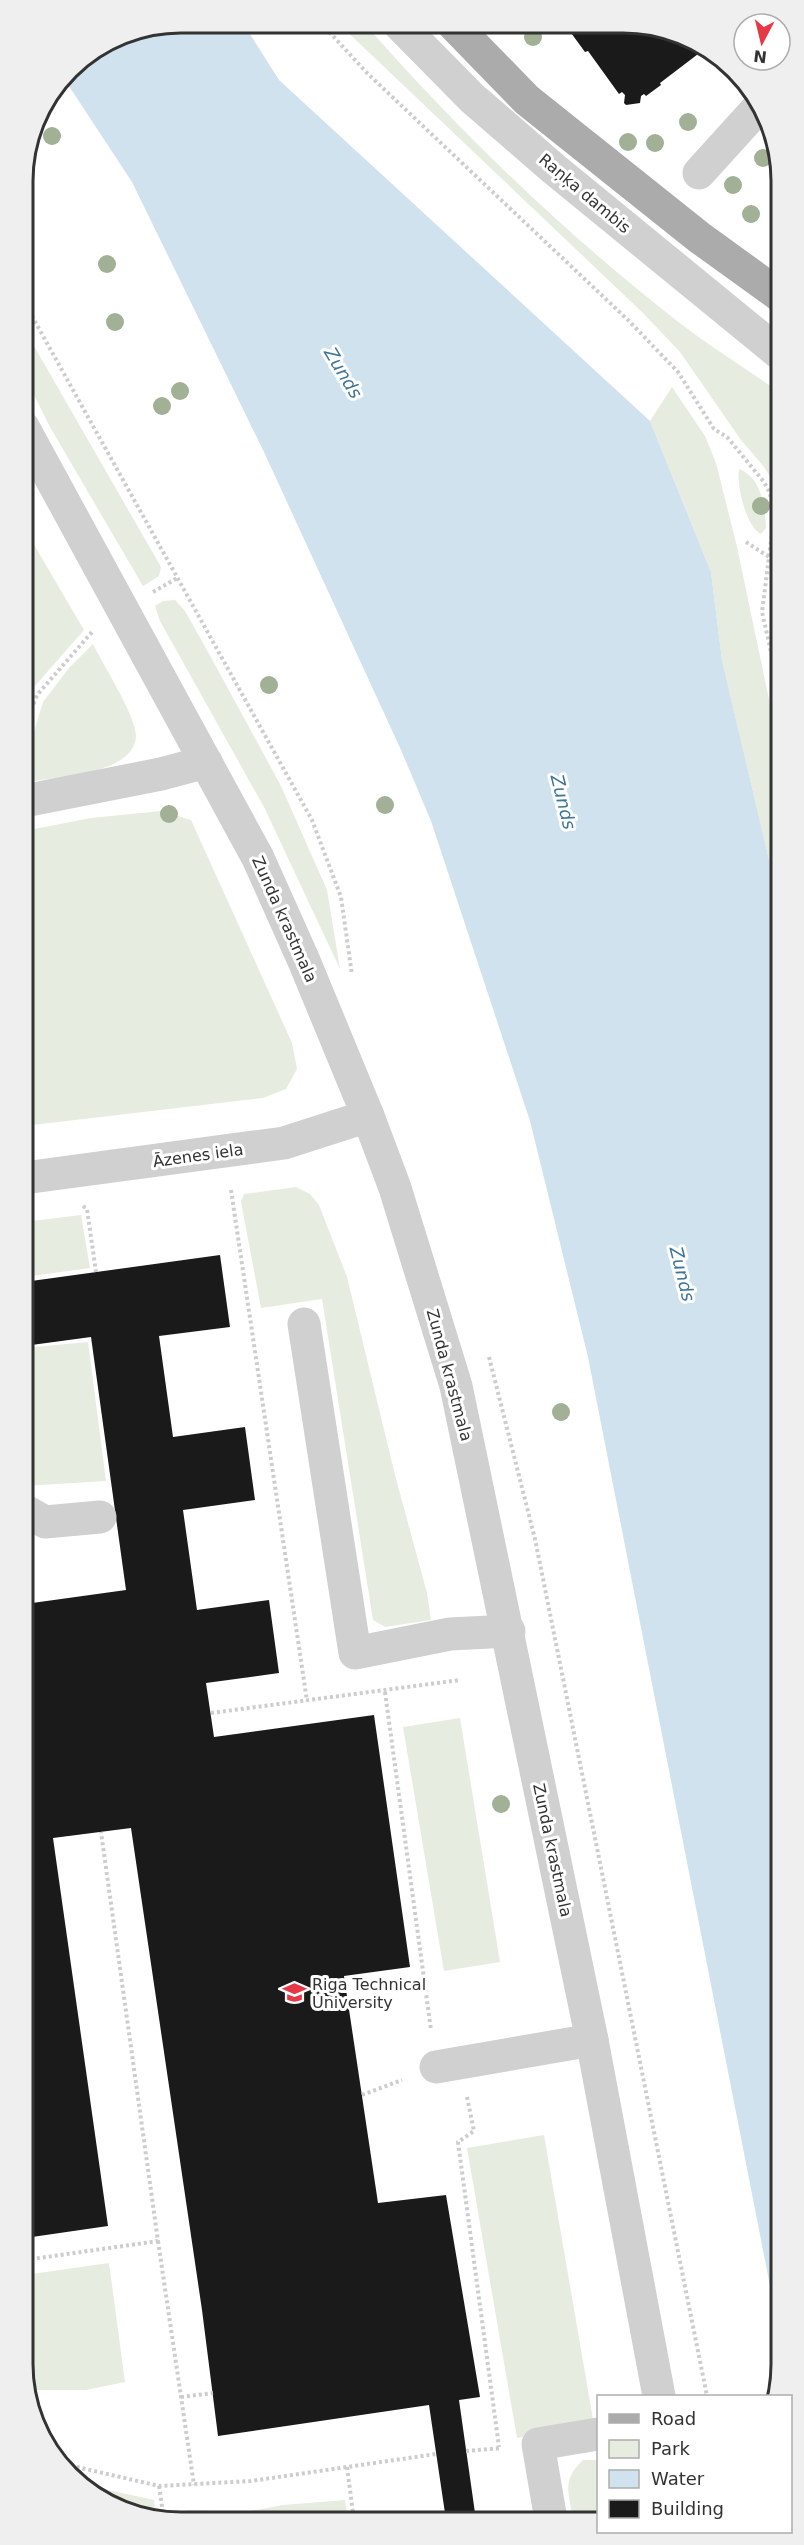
<svg xmlns="http://www.w3.org/2000/svg" width="804" height="2545" font-family="'DejaVu Sans',sans-serif">
<style>
.green{fill:#e6ecdf}
.water{fill:#cfe2ee}
.building{fill:#1a1a1a}
.lines{fill:none;stroke-linecap:round;stroke-linejoin:round}
.path{stroke:#cdcdcd;stroke-width:4;stroke-dasharray:3 3;stroke-linecap:butt}
.minor{stroke:#d0d0d0;stroke-width:33}
.major{stroke:#ababab;stroke-width:33}
.tree{fill:#a2b095}
.labels{text-anchor:middle;stroke-width:6;stroke-linejoin:round;paint-order:stroke}
.street-label{font-size:16px;fill:#333;stroke:#fff}
.poi-label{font-size:16px;fill:#333;stroke:#fff;text-anchor:start}
.water-label{font-size:18px;font-style:italic;fill:#3f7597;stroke:#fff}
.rim{fill:none;stroke:#333;stroke-width:3}
</style>
<rect width="100%" height="100%" fill="#fff"/>
<g class="green">
<path d="M339,24h26c92,105 192,202 302,289 36,29 75,53 112,79v103l-4,-11 -11,-17 -23,-27 -61,-88 -37,-39z"/>
<polygon points="23,327 161,567 159,576 143,586 50,427 29,385 23,372"/>
<polygon points="672,387 705,436 716,463 737,547 779,747 779,902 722,660 711,572 650,421"/>
<path d="M739,469c23,9 26,38 27,59l-5,6c-15,-7 -25,-50 -22,-65z"/>
<polygon points="23,526 84,630 27,695 23,705"/>
<polygon points="175,600 185,611 213,661 281,786 327,890 340,969 265,809 160,621 155,606 163,601"/>
<path d="M93,644c10,21 43,72 43,92 -1,39 -85,42 -112,46v-17l19,-63 26,-34z"/>
<polygon points="161,811 191,820 292,1043 297,1069 286,1089 263,1098 24,1126 24,831 91,818"/>
<polygon points="296,1187 310,1194 319,1205 347,1277 395,1475 427,1593 431,1620 385,1627 373,1620 322,1299 261,1308 241,1202 244,1194"/>
<polygon points="81,1215 90,1268 24,1277 24,1222"/>
<polygon points="88,1342 106,1481 24,1486 24,1348"/>
<polygon points="460,1718 500,1962 444,1971 403,1727"/>
<polygon points="544,2135 594,2425 517,2438 467,2148"/>
<polygon points="109,2263 125,2382 86,2390 25,2390 25,2275"/>
<path d="M583,2460h15v60h-25c-4,-28 -12,-39 10,-60z"/>
<polygon points="85,2485 154,2500 156,2520 150,2520"/>
<polygon points="345,2500 348,2520 189,2520 187,2510 246,2512 283,2505"/>
</g>
<polygon class="water" points="181,23 243,23 279,80 650,421 711,572 722,660 779,902 781,2342 588,1357 530,1121 431,821 401,750 264,452 132,182 63,77 69,69 120,34"/>
<g class="building">
<polygon points="568,25 655,26 702,51 660,83 661,85 646,96 644,94 641,96 640,103 626,105 624,103 625,95 622,92 619,94 588,51 585,52 566,26"/>
<polygon points="220,1255 230,1327 159,1336 173,1437 245,1427 255,1500 183,1510 197,1610 269,1600 279,1673 206,1683 214,1737 374,1715 410,1967 344,1976 378,2203 446,2195 480,2397 459,2400 476,2520 446,2520 429,2405 218,2436 202,2310 131,1828 53,1838 108,2226 25,2238 25,1604 126,1590 91,1337 24,1346 24,1282"/>
</g>
<g class="lines">
<g class="path">
<polyline points="321,23 367,73 629,321 678,372 714,429 727,437 764,482 770,493 774,518 762,612 779,687"/>
<polyline points="23,300 312,820 341,897 352,975"/>
<polyline points="746,542 769,557"/>
<polyline points="153,592 179,577"/>
<polyline points="23,732 37,695 92,632"/>
<polyline points="231,1190 307,1701"/>
<polyline points="83,1206 87,1209 96,1272"/>
<polyline points="489,1357 535,1539 707,2396"/>
<polyline points="385,1692 431,2030"/>
<polyline points="211,1713 460,1680"/>
<polyline points="362,2095 402,2080"/>
<polyline points="467,2097 474,2131 458,2142 499,2447"/>
<polyline points="158,2241 194,2485"/>
<polyline points="25,2260 158,2241 101,1832"/>
<polyline points="181,2397 213,2393"/>
<polyline points="466,2451 501,2448"/>
<polyline points="60,2460 77,2467 159,2486 251,2481 436,2454"/>
<polyline points="347,2467 354,2520"/>
<polyline points="159,2486 164,2520"/>
</g>
<g class="minor">
<polyline points="399,24 472,98 554,169 779,353"/>
<polyline points="699,173 757,109"/>
<polyline points="23,427 258,858 304,961 368,1116 395,1188 456,1386 592,2040 659,2396"/>
<polyline points="24,801 161,774 206,762"/>
<polyline points="24,1178 284,1143 368,1116"/>
<polyline points="304,1324 355,1653 450,1634 509,1631"/>
<polyline points="24,1510 45,1522 100,1517"/>
<polyline points="436,2067 592,2040"/>
<polyline points="551,2520 538,2444 598,2434"/>
</g>
<polyline class="major" points="453,24 527,100 700,238 779,295"/>
</g>
<g class="tree">
<circle cx="533" cy="37" r="9"/>
<circle cx="688" cy="122" r="9"/>
<circle cx="52" cy="136" r="9"/>
<circle cx="628" cy="142" r="9"/>
<circle cx="655" cy="143" r="9"/>
<circle cx="763" cy="158" r="9"/>
<circle cx="733" cy="185" r="9"/>
<circle cx="751" cy="214" r="9"/>
<circle cx="107" cy="264" r="9"/>
<circle cx="115" cy="322" r="9"/>
<circle cx="180" cy="391" r="9"/>
<circle cx="162" cy="406" r="9"/>
<circle cx="761" cy="506" r="9"/>
<circle cx="269" cy="685" r="9"/>
<circle cx="385" cy="805" r="9"/>
<circle cx="169" cy="814" r="9"/>
<circle cx="561" cy="1412" r="9"/>
<circle cx="501" cy="1804" r="9"/>
</g>
<defs>
<symbol id="university-bare" viewBox="-9 -9 18 18"><path d="M0-5L7-2L0 1L-7-2ZM-4 1L0 2.5L4 1V4Q0 6-4 4Z" fill="#e63946" stroke="#fff" stroke-width="2.5" paint-order="stroke"/></symbol>
</defs>
<g fill-rule="evenodd">
<use href="#university-bare" x="278" y="1976" width="33" height="33"/>
</g>
<g class="labels">
<g class="street-label">
<text transform="translate(585 193) rotate(40)" y="6">Raņķa dambis</text>
<text transform="translate(285 919) rotate(66)" y="6">Zunda krastmala</text>
<text transform="translate(198 1155) rotate(-8)" y="6">Āzenes iela</text>
<text transform="translate(450 1375) rotate(75)" y="6">Zunda krastmala</text>
<text transform="translate(553 1850) rotate(78)" y="6">Zunda krastmala</text>
</g>
<g class="poi-label">
<text x="312" y="1990">Riga Technical<tspan x="312" dy="18">University</tspan></text>
</g>
<g class="water-label">
<text transform="translate(343 373) rotate(59)" y="6">Zunds</text>
<text transform="translate(563 802) rotate(76)" y="6">Zunds</text>
<text transform="translate(682 1274) rotate(76)" y="6">Zunds</text>
</g>
</g>
<path d="M0 0H804V2545H0ZM181 33H623A148 148 0 0 1 771 181V2364A148 148 0 0 1 623 2512H181A148 148 0 0 1 33 2364V181A148 148 0 0 1 181 33Z" fill="#efefef" fill-rule="evenodd"/>
<path class="rim" d="M181 33H623A148 148 0 0 1 771 181V2364A148 148 0 0 1 623 2512H181A148 148 0 0 1 33 2364V181A148 148 0 0 1 181 33Z"/>
<rect x="597" y="2395" width="195" height="138" fill="#ffffff" stroke="#adadad" stroke-width="1.5"/>
<rect x="609" y="2414" width="30" height="9" fill="#ababab" stroke="#adadad" stroke-width="1.5"/>
<text x="651" y="2425" font-size="18" fill="#333333">Road</text>
<rect x="609" y="2440" width="30" height="18" fill="#e6ecdf" stroke="#adadad" stroke-width="1.5"/>
<text x="651" y="2455" font-size="18" fill="#333333">Park</text>
<rect x="609" y="2470" width="30" height="18" fill="#cfe2ee" stroke="#adadad" stroke-width="1.5"/>
<text x="651" y="2485" font-size="18" fill="#333333">Water</text>
<rect x="609" y="2500" width="30" height="18" fill="#1a1a1a" stroke="#adadad" stroke-width="1.5"/>
<text x="651" y="2515" font-size="18" fill="#333333">Building</text>
<g transform="translate(762 42) rotate(187)"><circle r="28" fill="#ffffff" stroke="#adadad" stroke-width="1.5"/>
<path d="M0-4.5L10 22L0 15L-10 22Z" fill="#e63946"/>
<text y="-9" font-size="16" font-weight="bold" text-anchor="middle" fill="#333333">N</text>
</g>
</svg>
